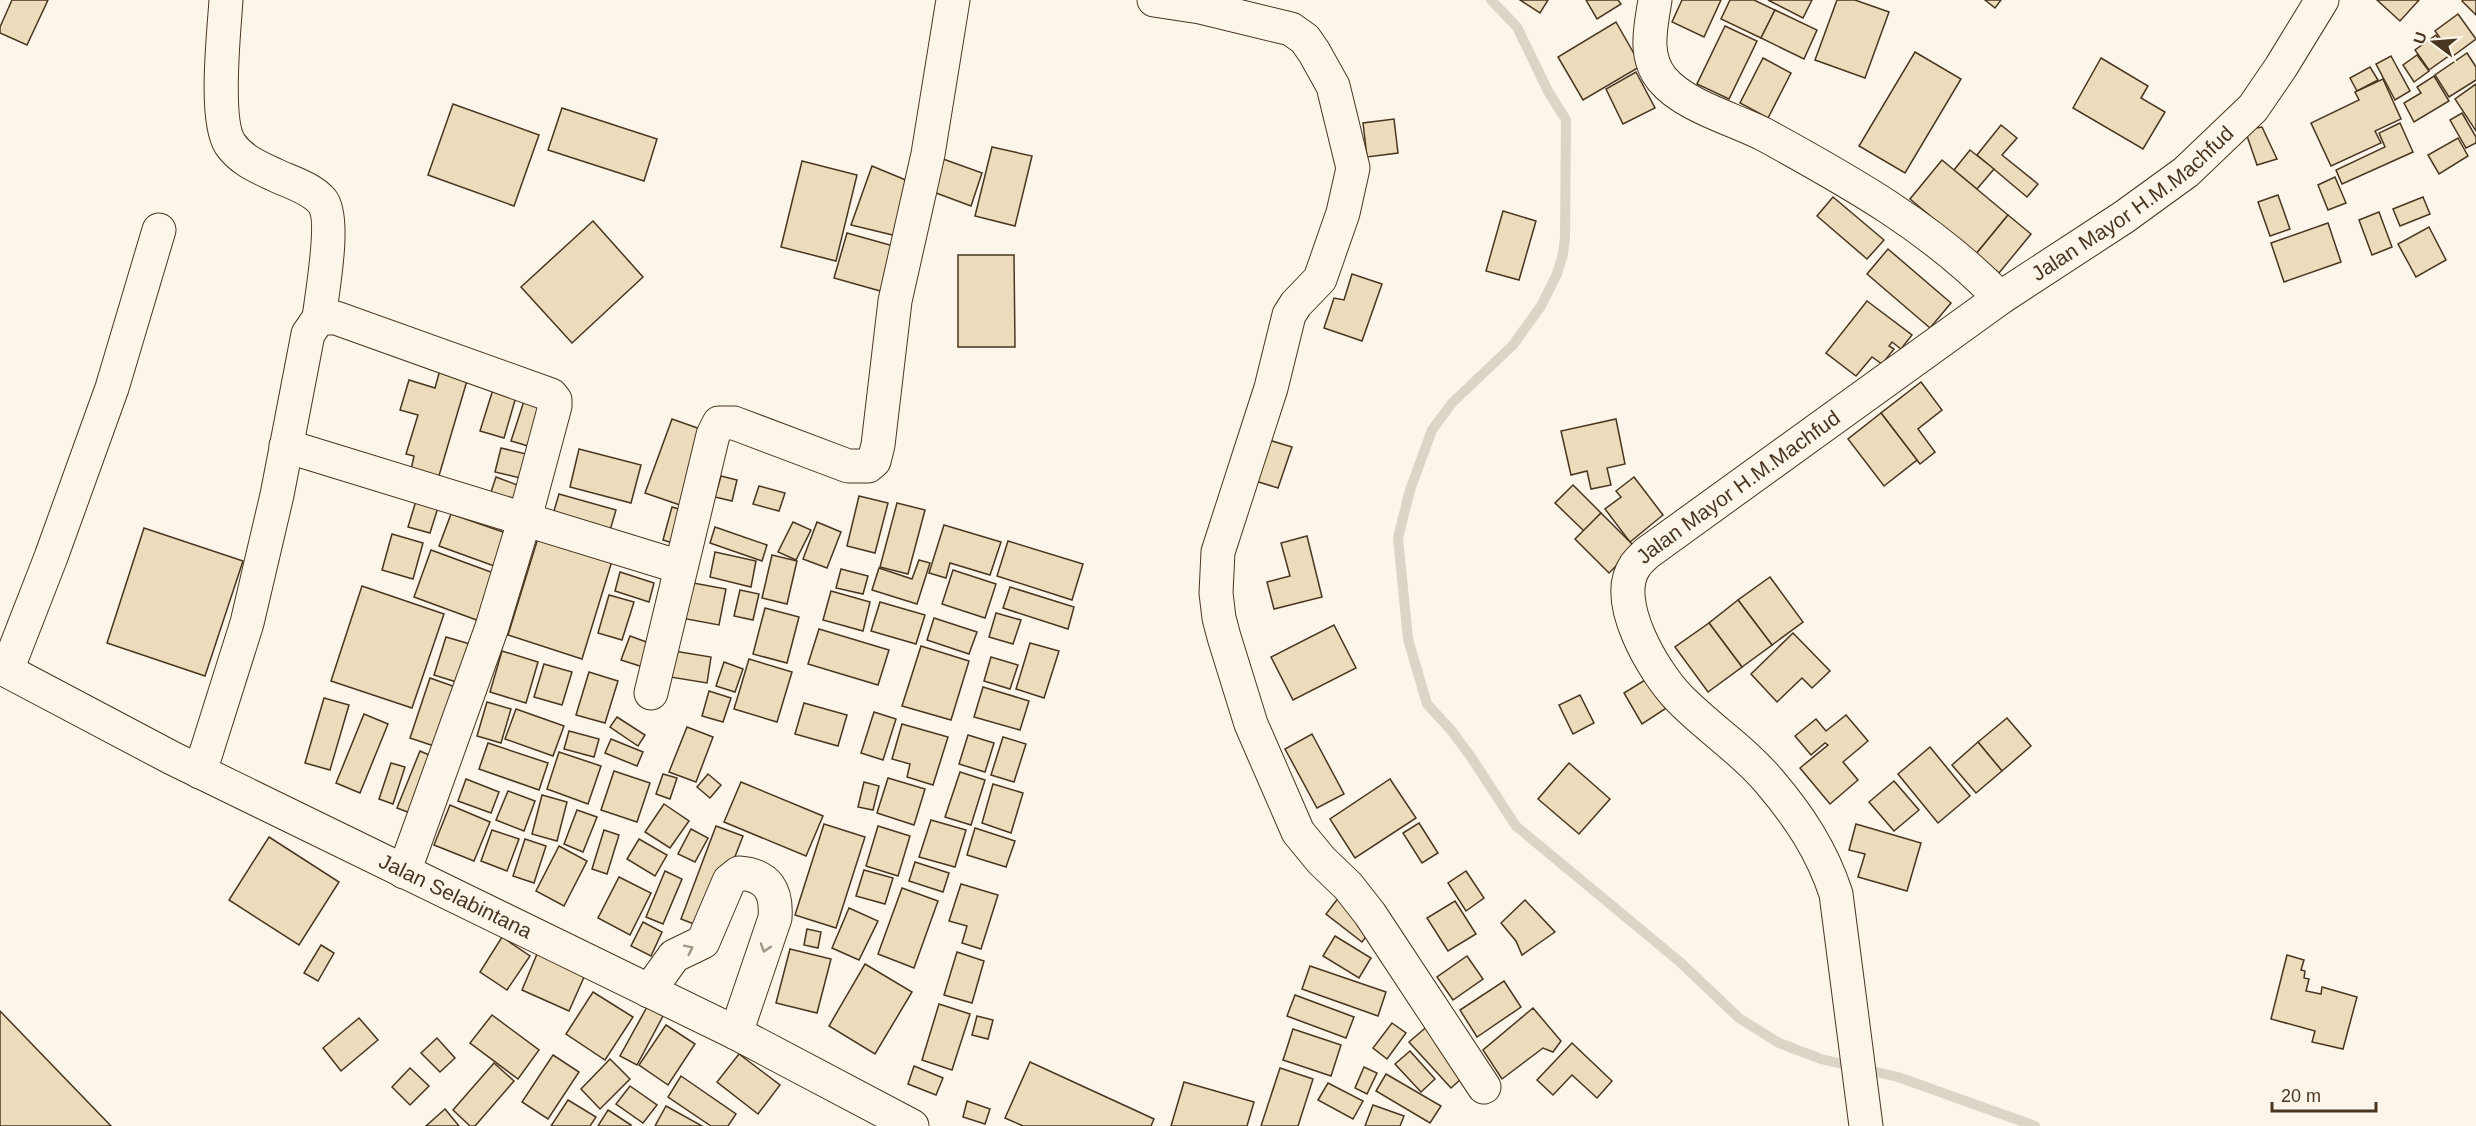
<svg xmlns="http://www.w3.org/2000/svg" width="2476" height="1126" font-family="Helvetica,sans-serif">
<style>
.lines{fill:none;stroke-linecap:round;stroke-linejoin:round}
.stream{stroke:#dcd4c6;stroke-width:10}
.building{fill:#ecdcbc;stroke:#4a3520;stroke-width:1.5}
.minor-casing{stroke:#4a3520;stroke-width:35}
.minor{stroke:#fbf6e9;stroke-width:33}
.oneway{stroke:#a29684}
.labels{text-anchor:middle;stroke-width:4.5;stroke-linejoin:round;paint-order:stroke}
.street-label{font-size:21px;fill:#4a3520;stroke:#fbf6e9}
</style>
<rect width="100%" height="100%" fill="#fbf6e9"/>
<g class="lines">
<polyline class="stream" points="1491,0 1517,27 1548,91 1566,120 1565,237 1563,254 1557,274 1541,306 1513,345 1452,403 1432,430 1410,490 1398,538 1408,639 1427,704 1451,730 1471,757 1516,826 1680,962 1739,1018 1779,1043 1821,1059 1898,1077 2035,1126"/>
</g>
<g class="building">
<polygon points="12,0 48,0 27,45 0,33 0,27"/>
<polygon points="1520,0 1548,0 1540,13"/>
<polygon points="1586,0 1618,0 1621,4 1597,19"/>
<polygon points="1682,0 1721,0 1704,37 1672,22"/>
<polygon points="1730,0 1754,0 1775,10 1761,38 1721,19"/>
<polygon points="1768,0 1812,0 1803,18"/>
<polygon points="1837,0 1855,0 1889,12 1865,78 1815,60"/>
<polygon points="1985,0 2001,0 1995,8"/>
<polygon points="2377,0 2419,0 2400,21"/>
<polygon points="2463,0 2476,0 2476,15 2462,1"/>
<polygon points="1775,10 1817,30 1804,59 1761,38"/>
<polygon points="2458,14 2476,39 2453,56 2435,31"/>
<polygon points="1616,22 1641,66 1583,100 1558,57"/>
<polygon points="1725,26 1757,41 1729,99 1697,84"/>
<polygon points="2436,35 2450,55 2429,70 2415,50"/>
<polygon points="1915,52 1961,79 1905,173 1859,146"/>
<polygon points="2467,53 2476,67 2476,80 2449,97 2435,75"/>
<polygon points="2417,55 2429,71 2414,82 2403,65"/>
<polygon points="2391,56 2410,91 2395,100 2376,64"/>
<polygon points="1763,58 1791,73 1768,118 1740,103"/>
<polygon points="2101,58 2148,86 2141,98 2165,112 2143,149 2073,108"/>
<polygon points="2370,67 2378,80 2357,91 2350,78"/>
<polygon points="1636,72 1655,108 1623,124 1606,89"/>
<polygon points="2434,76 2449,101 2414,122 2404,103 2421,93 2417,87"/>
<polygon points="2383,79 2401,119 2375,131 2381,143 2331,166 2311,123 2359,100 2355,92"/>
<polygon points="2476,84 2476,131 2455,99"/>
<polygon points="453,104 539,135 514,206 428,175"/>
<polygon points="562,108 657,139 644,181 548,150"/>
<polygon points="2462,113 2476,137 2476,143 2466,148 2450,120"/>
<polygon points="1394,119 1398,153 1367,157 1363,123"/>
<polygon points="2400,123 2413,152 2342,184 2336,170 2385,147 2379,133"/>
<polygon points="2001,125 2017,138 2002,155 2038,184 2027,197 1977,155"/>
<polygon points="2262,127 2277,159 2257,165 2245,130"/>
<polygon points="2458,138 2468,156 2439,174 2428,155"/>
<polygon points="992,147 1032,156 1015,226 975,216"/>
<polygon points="1970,150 1994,169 1977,189 1954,170"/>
<polygon points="932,155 982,173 971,206 920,187"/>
<polygon points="1942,160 2008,215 1976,254 1910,199"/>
<polygon points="802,161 857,175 836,261 781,247"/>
<polygon points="872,166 913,183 901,237 851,225"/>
<polygon points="2335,177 2346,203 2328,210 2318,185"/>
<polygon points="2278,195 2290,229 2270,236 2258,202"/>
<polygon points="1833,197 1884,240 1867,259 1817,216"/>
<polygon points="2423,197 2430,214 2400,226 2393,209"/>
<polygon points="1503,211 1536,221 1519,280 1486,271"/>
<polygon points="2379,212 2392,247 2372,255 2359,220"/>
<polygon points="2008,215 2031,234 1999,273 1976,254"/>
<polygon points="593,221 643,277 572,343 521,287"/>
<polygon points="2328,223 2341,262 2284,282 2271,243"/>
<polygon points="2429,227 2446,260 2416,277 2398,244"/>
<polygon points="847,233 904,249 891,294 834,278"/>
<polygon points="1888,249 1951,303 1930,328 1867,274"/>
<polygon points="958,255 1014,255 1015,347 958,347"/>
<polygon points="1352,274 1382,284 1362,341 1324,328 1334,298 1344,300"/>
<polygon points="1867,301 1912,335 1901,349 1892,342 1889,346 1894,349 1882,364 1872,357 1856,376 1826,353"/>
<polygon points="441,366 469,374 438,479 411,470 414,456 406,454 418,415 400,410 409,380 435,388"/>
<polygon points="1921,382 1942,410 1918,429 1935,452 1920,464 1881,413"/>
<polygon points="495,383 518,390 504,438 480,431"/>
<polygon points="524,401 547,409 535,448 511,441"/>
<polygon points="1881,413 1917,460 1884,486 1848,439"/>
<polygon points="672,419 706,431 680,505 645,493"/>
<polygon points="1616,419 1625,464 1607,468 1611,485 1591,489 1587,471 1571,475 1561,431"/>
<polygon points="1262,438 1292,447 1278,488 1249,479"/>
<polygon points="501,448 535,456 529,480 495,472"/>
<polygon points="579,449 641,465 631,503 570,487"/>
<polygon points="721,476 737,480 732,501 715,497"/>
<polygon points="496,477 525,488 519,506 490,495"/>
<polygon points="1634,477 1663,515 1630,542 1605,509 1621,497 1616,491"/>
<polygon points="1573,485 1601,513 1584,531 1555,503"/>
<polygon points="759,486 785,493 779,511 753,504"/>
<polygon points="419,491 441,498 430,533 408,527"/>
<polygon points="559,494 616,510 608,537 551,521"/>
<polygon points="859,496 888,503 875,553 847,546"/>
<polygon points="897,503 925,510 908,574 880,567"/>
<polygon points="672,507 692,513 682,546 663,540"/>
<polygon points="1601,513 1635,547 1609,573 1575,539"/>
<polygon points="451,514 509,534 497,567 439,546"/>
<polygon points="793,522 811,530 796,560 778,552"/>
<polygon points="817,522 841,532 827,568 803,559"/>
<polygon points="944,525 1001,542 990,575 950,563 946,578 929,573"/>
<polygon points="715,527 767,545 762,561 710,543"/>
<polygon points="144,528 243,561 205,676 107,643"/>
<polygon points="392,534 423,543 413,579 382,570"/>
<polygon points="1307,536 1322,597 1274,609 1267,582 1290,576 1281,543"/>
<polygon points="538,538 612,561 582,659 508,635"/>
<polygon points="1008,541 1083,564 1072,600 997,576"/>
<polygon points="431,550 499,575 482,622 414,597"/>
<polygon points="715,552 756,561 751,587 710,577"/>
<polygon points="772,555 797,561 787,604 762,598"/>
<polygon points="919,560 930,563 917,604 872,590 879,568 912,579"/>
<polygon points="841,569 868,576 863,594 836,588"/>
<polygon points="953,570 996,584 985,618 942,604"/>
<polygon points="620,572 654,583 649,602 615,591"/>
<polygon points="1770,577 1803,622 1772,645 1738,600"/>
<polygon points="688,582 726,589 719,625 681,618"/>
<polygon points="362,586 444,614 412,708 331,681"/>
<polygon points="1010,587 1074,607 1068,629 1003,608"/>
<polygon points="740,590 759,594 753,620 734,616"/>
<polygon points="831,591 870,602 863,631 823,620"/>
<polygon points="609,595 634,602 622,640 598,633"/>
<polygon points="1738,600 1772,645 1742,667 1709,623"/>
<polygon points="880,602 925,615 916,644 871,631"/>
<polygon points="765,608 799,617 787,663 753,654"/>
<polygon points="996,613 1021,620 1013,644 989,637"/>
<polygon points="934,618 977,632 969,654 927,640"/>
<polygon points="1709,623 1742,667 1708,692 1675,647"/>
<polygon points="1334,625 1356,668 1293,700 1271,657"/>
<polygon points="819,629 889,650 878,685 808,664"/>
<polygon points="1793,633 1830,671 1812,688 1802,678 1777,702 1751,674"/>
<polygon points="630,636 652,644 643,667 621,660"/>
<polygon points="446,637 477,646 466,685 434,675"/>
<polygon points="1030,643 1059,651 1044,698 1016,689"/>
<polygon points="921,646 969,661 951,720 902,706"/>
<polygon points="502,651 538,662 526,703 490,692"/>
<polygon points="674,651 711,657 707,683 670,677"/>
<polygon points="991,657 1018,665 1010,689 984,681"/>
<polygon points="749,659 792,672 777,722 734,709"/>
<polygon points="724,662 743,669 735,692 716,686"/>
<polygon points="544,664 572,672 562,705 534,697"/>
<polygon points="589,672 618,681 605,723 576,715"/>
<polygon points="1653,675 1671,705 1642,724 1624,693"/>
<polygon points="430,678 464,690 443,749 410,738"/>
<polygon points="983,687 1029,701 1020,730 974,717"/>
<polygon points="709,691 731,698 723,722 702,716"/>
<polygon points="1580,695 1594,723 1573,734 1559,705"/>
<polygon points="324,698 349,705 330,770 305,763"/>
<polygon points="487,702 511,709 501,743 477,736"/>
<polygon points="804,703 847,715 838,746 795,734"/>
<polygon points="516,709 564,726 553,756 505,739"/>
<polygon points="874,712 896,719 883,760 861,753"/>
<polygon points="364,714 388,724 360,793 336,783"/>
<polygon points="1846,715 1868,741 1843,762 1858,780 1830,804 1800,768 1828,745 1825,743 1811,755 1795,736 1816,719 1826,731"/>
<polygon points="617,717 645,735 638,746 610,727"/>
<polygon points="2007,718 2031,746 2002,771 1978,742"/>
<polygon points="902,724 948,737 933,785 907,777 910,764 892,759"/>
<polygon points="687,727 713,737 696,782 669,772"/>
<polygon points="569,731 599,739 594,757 564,749"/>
<polygon points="1312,734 1344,794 1317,808 1285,749"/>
<polygon points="968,735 994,743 985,772 959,764"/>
<polygon points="1003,737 1026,744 1014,782 991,775"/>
<polygon points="611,739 643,752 637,766 605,753"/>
<polygon points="1978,742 2002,771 1976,793 1952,765"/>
<polygon points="488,743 548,763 539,790 479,769"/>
<polygon points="1930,747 1970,796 1938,823 1898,774"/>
<polygon points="420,751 440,760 418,816 397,808"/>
<polygon points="559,752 601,766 588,804 547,789"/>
<polygon points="391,763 405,767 393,804 379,799"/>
<polygon points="1569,763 1610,799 1579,834 1538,799"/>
<polygon points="614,771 650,783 637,822 601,810"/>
<polygon points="960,772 985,780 971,825 945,817"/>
<polygon points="663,774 677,778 670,799 656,794"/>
<polygon points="708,774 721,785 710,798 697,787"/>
<polygon points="888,778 925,789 914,825 877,813"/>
<polygon points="466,779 499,792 491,813 458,801"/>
<polygon points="1390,779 1416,818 1355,858 1330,819"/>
<polygon points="1894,781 1919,810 1894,831 1869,802"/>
<polygon points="741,782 823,816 806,856 724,822"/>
<polygon points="864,782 879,786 873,810 858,807"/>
<polygon points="993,784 1023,793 1011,833 982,823"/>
<polygon points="508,791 535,801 524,831 496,820"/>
<polygon points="542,795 567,802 557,841 532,834"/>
<polygon points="664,804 689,821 670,848 645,832"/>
<polygon points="450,805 490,822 474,861 434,845"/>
<polygon points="577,810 597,817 583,852 564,844"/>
<polygon points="931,820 966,830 955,867 919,857"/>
<polygon points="1419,823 1438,853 1422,863 1403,833"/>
<polygon points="824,824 865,837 836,928 795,915"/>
<polygon points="1856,824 1921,843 1907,891 1858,877 1865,854 1849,850"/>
<polygon points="716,826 743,836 707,929 681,919"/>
<polygon points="878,826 910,836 898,876 866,866"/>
<polygon points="975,828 1015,841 1006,867 967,855"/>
<polygon points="691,829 708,838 695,862 678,854"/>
<polygon points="492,830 519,839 507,871 481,861"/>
<polygon points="604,830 619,835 607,874 592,869"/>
<polygon points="269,837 339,882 299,945 229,900"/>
<polygon points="525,839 546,846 534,883 513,876"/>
<polygon points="639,839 667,855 655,876 627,859"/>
<polygon points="559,846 587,861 564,906 536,891"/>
<polygon points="915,862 949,873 943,892 909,881"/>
<polygon points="864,870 893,878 885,904 856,896"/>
<polygon points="665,871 682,879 663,924 646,917"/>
<polygon points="1466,871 1484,898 1466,911 1448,883"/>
<polygon points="619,877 651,893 630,935 598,918"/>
<polygon points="961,884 998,895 981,949 962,943 967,926 949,921"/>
<polygon points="902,888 938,901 914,968 878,954"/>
<polygon points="1339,897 1375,925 1362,942 1326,914"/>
<polygon points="1525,900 1555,932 1522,955 1516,941 1501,923"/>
<polygon points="1455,901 1476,934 1448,951 1427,918"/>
<polygon points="849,908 878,921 859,960 832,948"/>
<polygon points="643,922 662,932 651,956 631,946"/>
<polygon points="807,929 821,932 818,948 804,945"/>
<polygon points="1335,936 1371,958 1359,978 1323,956"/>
<polygon points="502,937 530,956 507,990 480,972"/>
<polygon points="321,945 334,953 318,981 304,973"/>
<polygon points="790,949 831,959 817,1013 776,1003"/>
<polygon points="957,952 984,961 972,1003 944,995"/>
<polygon points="537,954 585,975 569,1011 522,990"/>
<polygon points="2287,955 2304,960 2301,970 2305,971 2304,978 2309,979 2306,991 2321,994 2322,987 2357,997 2343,1049 2312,1042 2315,1031 2271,1019"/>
<polygon points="1467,956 1483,979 1453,1000 1437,977"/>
<polygon points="865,964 912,992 875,1054 829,1026"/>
<polygon points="1310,966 1386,992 1378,1016 1302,989"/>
<polygon points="1504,981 1521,1007 1477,1037 1460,1010"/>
<polygon points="593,992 633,1017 605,1060 566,1034"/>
<polygon points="1295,995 1354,1017 1346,1038 1287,1016"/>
<polygon points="939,1004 970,1014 952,1070 922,1060"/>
<polygon points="647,1007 663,1016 637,1065 620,1056"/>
<polygon points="1533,1008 1561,1041 1553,1052 1543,1048 1502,1079 1483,1050"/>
<polygon points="0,1011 111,1126 0,1126"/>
<polygon points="492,1015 539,1050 518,1079 470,1043"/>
<polygon points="977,1016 993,1020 988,1039 972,1035"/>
<polygon points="359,1018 378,1040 341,1071 323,1048"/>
<polygon points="1392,1023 1406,1033 1387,1059 1373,1048"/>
<polygon points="1430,1024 1471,1070 1451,1088 1409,1042"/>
<polygon points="666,1025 695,1044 668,1085 639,1065"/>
<polygon points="1293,1029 1341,1045 1331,1076 1283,1060"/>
<polygon points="437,1038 455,1058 440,1072 421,1053"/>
<polygon points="1572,1043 1612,1081 1597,1098 1572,1075 1553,1095 1537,1080"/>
<polygon points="1410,1051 1435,1079 1421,1092 1395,1064"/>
<polygon points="739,1054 780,1085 758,1114 717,1082"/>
<polygon points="553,1055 579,1072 548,1119 522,1102"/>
<polygon points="610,1059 630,1079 600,1109 581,1089"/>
<polygon points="1030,1062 1154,1119 1151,1126 1023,1126 1005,1118"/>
<polygon points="494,1063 514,1081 475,1126 470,1126 453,1110"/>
<polygon points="914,1066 943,1078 936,1095 908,1084"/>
<polygon points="1364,1067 1377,1073 1367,1094 1355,1088"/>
<polygon points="410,1068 429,1086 410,1105 392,1087"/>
<polygon points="1280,1068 1313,1079 1298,1126 1261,1126"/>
<polygon points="1386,1074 1441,1106 1430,1123 1376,1091"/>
<polygon points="681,1076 736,1114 728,1126 711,1126 668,1097"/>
<polygon points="1184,1082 1254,1102 1247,1126 1171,1126"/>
<polygon points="1328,1083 1363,1101 1353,1119 1318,1100"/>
<polygon points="630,1086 657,1105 643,1123 616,1104"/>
<polygon points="568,1100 596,1117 590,1126 551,1126"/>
<polygon points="967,1101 990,1109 985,1124 963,1117"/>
<polygon points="1373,1105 1404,1116 1400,1126 1365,1126"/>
<polygon points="666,1106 702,1126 655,1126"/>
<polygon points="445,1109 459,1126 426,1126"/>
<polygon points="608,1110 631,1125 631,1126 598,1126"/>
</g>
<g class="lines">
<defs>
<g id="minor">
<path d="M226,0c-2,32 -12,119 4,144 11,16 28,23 45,31 15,7 36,13 47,26 14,17 0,93 -3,117"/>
<polyline points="1154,0 1200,7 1291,29 1305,39 1314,52 1333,86 1353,168 1343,213 1320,279 1296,304 1289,315 1271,388 1218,552 1216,593 1219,618 1224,637 1251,724 1298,832 1321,860 1348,886 1370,914 1484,1087"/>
<path d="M1655,0c-4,26 -12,56 7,79 22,27 72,40 103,56 84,46 168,93 235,163"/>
<polyline points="286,446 680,567"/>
<path id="s1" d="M0,667l172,91 564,275 176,93"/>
<polyline points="7,670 51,557 112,388 159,230"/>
<polyline points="651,693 713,435 719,423 734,423 848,466 868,466 874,461 878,445 895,301 928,154 953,0"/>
<polyline points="200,772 247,623 277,495 308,334 319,318 336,318 551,395 555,400 555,406 525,518 492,627 404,872"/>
<path d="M649,991l25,-35 29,-14 26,-61 10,-8c29,2 38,18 36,45l-39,115"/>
<path id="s2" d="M1866,1126l-30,-232c-14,-43 -37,-78 -67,-113 -26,-31 -62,-54 -90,-83 -25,-26 -68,-97 -44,-132 3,-5 8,-9 12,-13l353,-255 124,-81 62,-45 67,-64 28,-41 41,-67"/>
</g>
</defs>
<use href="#minor" class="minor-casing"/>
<use href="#minor" class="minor"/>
</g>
<defs><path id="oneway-chevron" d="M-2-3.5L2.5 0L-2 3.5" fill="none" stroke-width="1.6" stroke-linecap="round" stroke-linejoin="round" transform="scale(1.5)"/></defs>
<g class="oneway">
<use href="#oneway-chevron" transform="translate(765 948) rotate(108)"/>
<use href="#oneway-chevron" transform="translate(689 949) rotate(-26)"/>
</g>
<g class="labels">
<g class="street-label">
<text dy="7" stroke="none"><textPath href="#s2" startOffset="1252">Jalan Mayor H.M.Machfud</textPath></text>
<text dy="7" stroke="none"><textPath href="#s2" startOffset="766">Jalan Mayor H.M.Machfud</textPath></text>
<text dy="7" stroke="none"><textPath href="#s1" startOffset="510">Jalan Selabintana</textPath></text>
</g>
</g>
<g transform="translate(2434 42) rotate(286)" stroke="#fbf6e9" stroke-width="4.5" paint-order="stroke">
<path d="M0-4.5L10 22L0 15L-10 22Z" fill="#4a3520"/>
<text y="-9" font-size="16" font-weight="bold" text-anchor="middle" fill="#4a3520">U</text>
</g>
<path d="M2272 1102v9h104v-9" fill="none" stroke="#4a3520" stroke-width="3"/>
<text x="2281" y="1102" font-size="18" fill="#4a3520" stroke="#fbf6e9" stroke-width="4.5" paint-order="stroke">20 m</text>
</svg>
